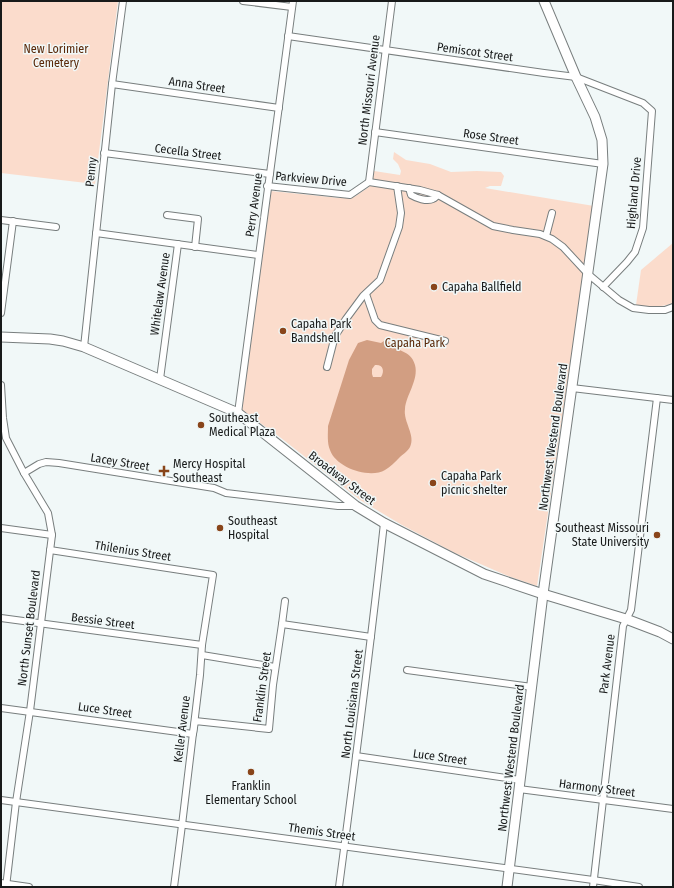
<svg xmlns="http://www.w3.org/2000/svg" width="674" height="888" font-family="'Fira Sans Condensed',sans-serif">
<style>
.green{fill:#fbdccc}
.water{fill:#d29e82;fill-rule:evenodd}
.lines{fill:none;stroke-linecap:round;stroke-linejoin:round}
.street-casing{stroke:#787e7e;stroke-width:8}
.secondary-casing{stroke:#787e7e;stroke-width:11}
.street{stroke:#fff;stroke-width:6}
.secondary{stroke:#fff;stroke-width:9}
.poi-dot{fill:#89451a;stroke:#f1f8f8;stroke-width:1.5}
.labels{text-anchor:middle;stroke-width:3;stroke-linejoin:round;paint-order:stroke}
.park-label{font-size:12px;fill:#5a2909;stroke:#f1f8f8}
.street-label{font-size:12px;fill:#181a1a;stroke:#f1f8f8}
.poi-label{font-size:12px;fill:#181a1a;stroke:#f1f8f8;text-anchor:start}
</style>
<rect width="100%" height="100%" fill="#f1f8f8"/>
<g class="green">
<polygon points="1,1 118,1 95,184 1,173"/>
<polygon points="394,152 406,160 430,164 451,172 477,171 501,172 504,176 501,186 490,186 485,188 594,206 537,586 508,576 455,553 402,525 360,500 281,438 242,410 271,191 340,198 354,197 369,187 374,171 400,175 401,171 398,164 393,159"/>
<path d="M673,243v60c-14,5 -22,4 -37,2l5,-35z"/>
</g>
<path class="water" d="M367,340l14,3 3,-2 5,1c5,10 22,7 26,23 4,15 -9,30 -10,44 -2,13 11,26 5,38 -2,4 -8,8 -11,11 -4,4 -9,9 -14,12 -15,9 -49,-2 -55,-20 -3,-7 -2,-16 -2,-24l21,-66 9,-17zM375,365c8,-1 10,6 6,12h-8l-1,-3v-5z"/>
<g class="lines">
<defs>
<g id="street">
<polyline points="243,1 292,7"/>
<polyline points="288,36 544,73 576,77 643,103 652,111 643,228 635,252 627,262 603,287"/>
<polyline points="112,84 279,108"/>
<polyline points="375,132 603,164"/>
<polyline points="104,153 270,174"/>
<polyline points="369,182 392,1"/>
<polyline points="267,186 350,195 369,182 420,190 438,195 493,226 513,230 540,234 552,239 563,247 588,274 619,300 633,308 649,310 665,310 673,307"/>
<path d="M409,188l2,7c5,3 16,7 22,4 1,0 4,-3 5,-4"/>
<polyline points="167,215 198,219 195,247"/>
<polyline points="1,220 56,227"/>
<polyline points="96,233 258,255"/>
<polyline points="546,236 552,213"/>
<polyline points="366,294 375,320 380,325 445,341"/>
<polyline points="1,313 13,221"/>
<polyline points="84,347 112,84 123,1"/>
<polyline points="327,367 335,336 346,319 363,296 380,280 399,227 401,213 397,186"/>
<polyline points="160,379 178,244"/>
<polyline points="1,385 3,418 6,438 24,473 48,513 52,535 30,711 16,802 6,887"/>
<polyline points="572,388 673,400"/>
<polyline points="238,413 293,1"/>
<polyline points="24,473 39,464 46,462 59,463 214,488 226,493 338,506 356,506"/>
<polyline points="1,528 52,535"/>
<polyline points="50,550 213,575 202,645 200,675 182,825 174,887"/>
<polyline points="1,618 202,645"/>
<polyline points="282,624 371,637"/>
<polyline points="202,655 275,667"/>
<polyline points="407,670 532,687"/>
<polyline points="1,708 193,734 195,721 269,729 273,685 282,624 285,601"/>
<polyline points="356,756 520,780"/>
<polyline points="519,789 673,809"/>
<polyline points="1,800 593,880 639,887"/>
<polyline points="1,883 29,887"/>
<path d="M339,887c16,-121 32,-243 45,-364"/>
<polyline points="593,887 623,626 631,610 657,398"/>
</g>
<g id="secondary">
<polyline points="1,337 50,339 63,341 84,347 238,413 356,506 384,523 484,574 543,594 626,619 660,632 673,639"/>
<polyline points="507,887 543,594 603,164 602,140 595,117 576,77 544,1"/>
</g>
</defs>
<use href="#street" class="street-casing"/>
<use href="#secondary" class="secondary-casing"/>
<use href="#street" class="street"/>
<use href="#secondary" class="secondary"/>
</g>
<g class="poi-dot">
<circle cx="434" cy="287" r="4"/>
<circle cx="283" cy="331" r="4"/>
<circle cx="201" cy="425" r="4"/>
<path d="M162 465h4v4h4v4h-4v4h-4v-4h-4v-4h4z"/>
<circle cx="433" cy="483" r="4"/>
<circle cx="220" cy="528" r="4"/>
<circle cx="657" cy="535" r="4"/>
<circle cx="251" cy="772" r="4"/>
</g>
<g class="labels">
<g class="park-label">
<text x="56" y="53">New Lorimier<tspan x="56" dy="14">Cemetery</tspan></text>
<text x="415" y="347">Capaha Park</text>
</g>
<g class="street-label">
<text transform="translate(475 52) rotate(8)" y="4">Pemiscot Street</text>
<text transform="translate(197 85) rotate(8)" y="4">Anna Street</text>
<text transform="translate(369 90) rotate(-83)" y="4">North Missouri Avenue</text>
<text transform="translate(491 137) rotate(8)" y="4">Rose Street</text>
<text transform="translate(188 152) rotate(7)" y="4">Cecella Street</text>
<text transform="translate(91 172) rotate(-84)" y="4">Penny</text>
<text transform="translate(311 179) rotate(5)" y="4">Parkview Drive</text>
<text transform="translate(634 193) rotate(-85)" y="4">Highland Drive</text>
<text transform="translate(254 205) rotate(-82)" y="4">Perry Avenue</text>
<text transform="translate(160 294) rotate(-82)" y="4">Whitelaw Avenue</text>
<text transform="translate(553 437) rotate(-82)" y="4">Northwest Westend Boulevard</text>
<text transform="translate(120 462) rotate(9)" y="4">Lacey Street</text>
<text transform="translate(342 478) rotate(37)" y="4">Broadway Street</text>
<text transform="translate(133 551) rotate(9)" y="4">Thilenius Street</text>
<text transform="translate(103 621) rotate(7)" y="4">Bessie Street</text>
<text transform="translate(29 628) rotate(-83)" y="4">North Sunset Boulevard</text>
<text transform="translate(607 664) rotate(-83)" y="4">Park Avenue</text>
<text transform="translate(262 687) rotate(-82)" y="4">Franklin Street</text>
<text transform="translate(352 704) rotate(-83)" y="4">North Louisiana Street</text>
<text transform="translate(105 710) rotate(8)" y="4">Luce Street</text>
<text transform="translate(182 729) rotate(-83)" y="4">Keller Avenue</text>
<text transform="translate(440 757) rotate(8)" y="4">Luce Street</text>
<text transform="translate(511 758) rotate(-83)" y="4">Northwest Westend Boulevard</text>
<text transform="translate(597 788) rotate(7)" y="4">Harmony Street</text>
<text transform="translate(322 832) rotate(8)" y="4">Themis Street</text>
</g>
<g class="poi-label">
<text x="442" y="291">Capaha Ballfield</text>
<text x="291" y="328">Capaha Park<tspan x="291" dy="14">Bandshell</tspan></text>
<text x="209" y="422">Southeast<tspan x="209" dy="14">Medical Plaza</tspan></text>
<text x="173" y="468">Mercy Hospital<tspan x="173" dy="14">Southeast</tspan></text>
<text x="441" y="480">Capaha Park<tspan x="441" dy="14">picnic shelter</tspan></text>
<text x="228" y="525">Southeast<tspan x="228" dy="14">Hospital</tspan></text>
<text x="649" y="532" text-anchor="end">Southeast Missouri<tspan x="649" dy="14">State University</tspan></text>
<text x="251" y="790" text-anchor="middle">Franklin<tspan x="251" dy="14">Elementary School</tspan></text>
</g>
</g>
<rect width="674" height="888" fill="none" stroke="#181a1a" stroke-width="4"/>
</svg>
